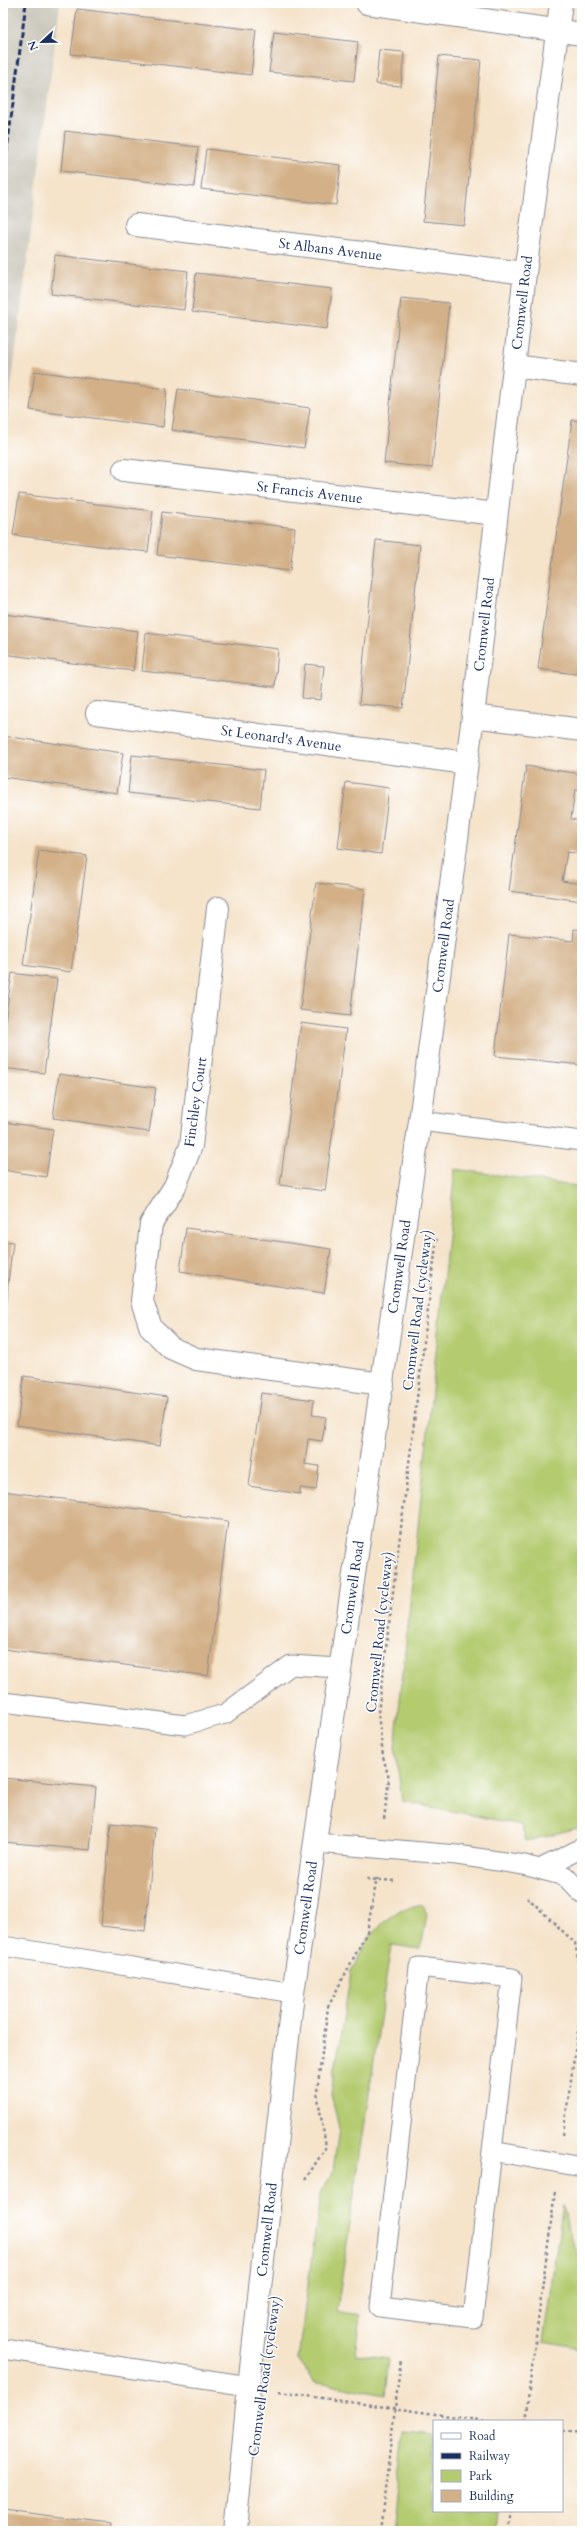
<svg xmlns="http://www.w3.org/2000/svg" width="585" height="2534" font-family="Cardo,serif">
<style>
.industrial{fill:#c8c4b8}
.green{fill:#b4cb70;stroke:#687d67}
.building{fill:#d3b087}
.lines{fill:none;stroke-linecap:round;stroke-linejoin:round}
.service-casing{stroke:#888994;stroke-width:21}
.minor-casing{stroke:#888994;stroke-width:24}
.tertiary-casing{stroke:#888994;stroke-width:24}
.path{stroke:#888994;stroke-width:2.5;stroke-dasharray:3 3;stroke-linecap:butt}
.service{stroke:#fff;stroke-width:19}
.minor{stroke:#fff;stroke-width:22}
.tertiary{stroke:#fff;stroke-width:22}
.rail{stroke:#1b2f5e;stroke-width:3;stroke-dasharray:6 3;stroke-linecap:butt}
.labels{text-anchor:middle;stroke-width:3;stroke-linejoin:round;paint-order:stroke}
.street-label{font-size:14px;fill:#1b2f5e;stroke:#fff}
</style>
<rect width="100%" height="100%" fill="#fff"/>
<filter id="ink" filterUnits="userSpaceOnUse"><feTurbulence type="fractalNoise" baseFrequency=".025" numOctaves="2"/><feDisplacementMap in="SourceGraphic" scale="8" xChannelSelector="R" yChannelSelector="G"/><feConvolveMatrix kernelMatrix="1 2 1 2 8 2 1 2 1" color-interpolation-filters="sRGB"/></filter>
<filter id="wash" filterUnits="userSpaceOnUse"><feTurbulence type="fractalNoise" baseFrequency=".012" numOctaves="4" result="noise"/><feDisplacementMap in="SourceGraphic" scale="16" xChannelSelector="R" yChannelSelector="G"/><feGaussianBlur stdDeviation="0.9" result="paint"/><feColorMatrix in="noise" values="0 0 0 0 0 0 0 0 0 0 0 0 0 0 0 0 0 1.4 0 .05"/><feComposite in="paint" operator="in"/></filter>
<g filter="url(#wash)">
<rect width="100%" height="100%" fill="#f5e3ca"/>
<polygon class="industrial" points="3,3 60,3 3,451"/>
<g class="green">
<polygon points="455,1169 582,1187 582,1827 526,1841 521,1825 402,1801 395,1748"/>
<polygon points="423,1905 427,1914 421,1949 391,1945 337,2311 360,2315 355,2354 389,2358 385,2395 314,2381 298,2359 320,2196 333,2172 339,2128 331,2094 351,1972 367,1940 383,1922 400,1910"/>
<polygon points="563,2204 568,2231 582,2263 582,2349 543,2342"/>
<polygon points="404,2431 434,2434 434,2511 500,2511 498,2531 393,2531"/>
</g>
<g id="blocks">
<g class="building">
<polygon points="77,9 256,30 251,75 71,54"/>
<polygon points="274,32 358,42 354,81 269,72"/>
<polygon points="379,50 404,52 401,86 376,84"/>
<polygon points="439,56 481,60 464,225 423,221"/>
<polygon points="65,131 198,147 194,187 61,171"/>
<polygon points="206,149 341,165 336,205 201,189"/>
<polygon points="55,255 188,271 184,310 51,294"/>
<polygon points="196,273 332,289 327,329 192,312"/>
<polygon points="401,298 449,303 432,468 384,463"/>
<polygon points="35,371 167,389 163,427 30,410"/>
<polygon points="178,389 310,408 304,448 172,430"/>
<polygon points="572,420 582,421 582,675 538,669"/>
<polygon points="19,494 153,511 148,552 13,535"/>
<polygon points="162,512 295,528 290,571 157,555"/>
<polygon points="376,540 420,545 403,708 359,704"/>
<polygon points="3,614 138,631 133,671 3,654"/>
<polygon points="146,633 278,649 275,687 142,671"/>
<polygon points="305,664 324,666 321,700 302,698"/>
<polygon points="3,736 123,753 117,793 3,777"/>
<polygon points="132,755 264,770 260,808 128,793"/>
<polygon points="526,766 582,774 582,791 575,790 571,819 582,821 582,854 567,852 562,881 582,884 582,901 509,891"/>
<polygon points="346,782 389,788 381,854 338,848"/>
<polygon points="39,850 87,856 71,972 23,965"/>
<polygon points="316,883 365,889 350,1016 300,1010"/>
<polygon points="574,929 582,930 582,1065 495,1056 509,934 573,941"/>
<polygon points="12,973 57,979 44,1073 3,1068 3,1035"/>
<polygon points="301,1023 346,1029 325,1191 280,1185"/>
<polygon points="59,1074 156,1088 149,1132 53,1118"/>
<polygon points="3,1122 53,1129 46,1177 3,1170"/>
<polygon points="186,1228 331,1249 324,1293 180,1271"/>
<polygon points="3,1241 13,1242 4,1316 3,1316"/>
<polygon points="24,1376 167,1397 160,1446 17,1425"/>
<polygon points="261,1393 314,1400 312,1415 326,1417 322,1441 308,1439 305,1464 319,1466 316,1490 300,1488 300,1494 249,1486"/>
<polygon points="3,1491 228,1521 208,1676 3,1649"/>
<polygon points="3,1778 96,1787 90,1850 3,1842"/>
<polygon points="111,1823 155,1828 145,1931 101,1926"/>
<polygon points="3,2510 111,2523 110,2531 3,2531"/>
</g>
</g>
</g>
<g filter="url(#ink)">
<use href="#blocks" fill-opacity="0" stroke="#888994" stroke-width="1"/>
<g class="lines">
<defs>
<g id="service">
<polyline points="420,1121 582,1141"/>
<polyline points="3,1702 185,1725 225,1714 291,1665 339,1668"/>
<polyline points="317,1843 457,1855 524,1865 565,1876 582,1894"/>
<polyline points="540,1869 582,1848"/>
<polyline points="3,1946 293,1993"/>
<polyline points="492,2151 512,1978 419,1967 380,2307 473,2318 492,2151 582,2167"/>
<polyline points="3,2349 249,2386"/>
</g>
<g id="minor">
<polyline points="367,3 582,34"/>
<path id="s1" d="M136,225l389,48"/>
<polyline points="514,366 582,375"/>
<path id="s2" d="M124,470l372,44"/>
<path id="s3" d="M97,713l369,50"/>
<polyline points="473,716 582,730"/>
<polyline points="218,908 191,1146 175,1186 151,1224 142,1301 151,1328 171,1348 196,1359 383,1384"/>
</g>
<g id="tertiary">
<path id="s4" d="M235,2531l14,-145 44,-393 127,-872 53,-405 52,-443 36,-270"/>
</g>
</defs>
<use href="#service" class="service-casing"/>
<use href="#minor" class="minor-casing"/>
<use href="#tertiary" class="tertiary-casing"/>
<g class="path">
<polyline points="384,1819 389,1779 383,1756 378,1713 437,1237"/>
<polyline points="367,1879 394,1881"/>
<polyline points="527,1897 575,1943 582,1981"/>
<polyline points="563,2135 582,2003"/>
<polyline points="305,2180 326,2147 317,2092 328,2007 367,1932 377,1878"/>
<polyline points="279,2392 485,2421"/>
<polyline points="525,2421 555,2191"/>
<polyline points="562,2431 582,2433"/>
<polyline points="380,2531 401,2359"/>
<polyline points="508,2531 511,2511"/>
</g>
<use href="#service" class="service"/>
<use href="#minor" class="minor"/>
<use href="#tertiary" class="tertiary"/>
<g class="rail">
<polyline points="3,21 5,3"/>
<polyline points="3,180 26,3"/>
</g>
</g>
</g>
<g class="labels">
<g class="street-label">
<text dy="5" stroke="none"><textPath href="#s1" startOffset="196">St Albans Avenue</textPath></text>
<text dy="5" stroke="none"><textPath href="#s4" startOffset="2247">Cromwell Road</textPath></text>
<text dy="5" stroke="none"><textPath href="#s2" startOffset="187">St Francis Avenue</textPath></text>
<text dy="5" stroke="none"><textPath href="#s4" startOffset="1923">Cromwell Road</textPath></text>
<text dy="5" stroke="none"><textPath href="#s3" startOffset="186">St Leonard's Avenue</textPath></text>
<text dy="5" stroke="none"><textPath href="#s4" startOffset="1599">Cromwell Road</textPath></text>
<text transform="translate(195 1102) rotate(-82)" y="5">Finchley Court</text>
<text dy="5" stroke="none"><textPath href="#s4" startOffset="1275">Cromwell Road</textPath></text>
<text transform="translate(417 1310) rotate(-83)" y="5">Cromwell Road (cycleway)</text>
<text dy="5" stroke="none"><textPath href="#s4" startOffset="951">Cromwell Road</textPath></text>
<text transform="translate(379 1632) rotate(-84)" y="5">Cromwell Road (cycleway)</text>
<text dy="5" stroke="none"><textPath href="#s4" startOffset="627">Cromwell Road</textPath></text>
<text dy="5" stroke="none"><textPath href="#s4" startOffset="303">Cromwell Road</textPath></text>
<text transform="translate(264 2376) rotate(-82)" y="5">Cromwell Road (cycleway)</text>
</g>
</g>
<rect width="585" height="2534" fill="none" stroke="#fff" stroke-width="16"/>
<rect x="433" y="2420" width="130" height="92" fill="#ffffff" stroke="#a4acbf"/>
<rect x="441" y="2433" width="20" height="6" fill="#ffffff" stroke="#a4acbf"/>
<text x="469" y="2440" font-size="12" fill="#1b2f5e">Road</text>
<rect x="441" y="2453" width="20" height="6" fill="#1b2f5e" stroke="#a4acbf"/>
<text x="469" y="2460" font-size="12" fill="#1b2f5e">Railway</text>
<rect x="441" y="2470" width="20" height="12" fill="#b4cb70" stroke="#a4acbf"/>
<text x="469" y="2480" font-size="12" fill="#1b2f5e">Park</text>
<rect x="441" y="2490" width="20" height="12" fill="#d3b087" stroke="#a4acbf"/>
<text x="469" y="2500" font-size="12" fill="#1b2f5e">Building</text>
<g transform="translate(42 42) rotate(248)" stroke="#ffffff" stroke-width="3" paint-order="stroke">
<path d="M0-3L7 15L0 10L-7 15Z" fill="#1b2f5e"/>
<text y="-6" font-size="11" font-weight="bold" text-anchor="middle" fill="#1b2f5e">N</text>
</g>
</svg>
